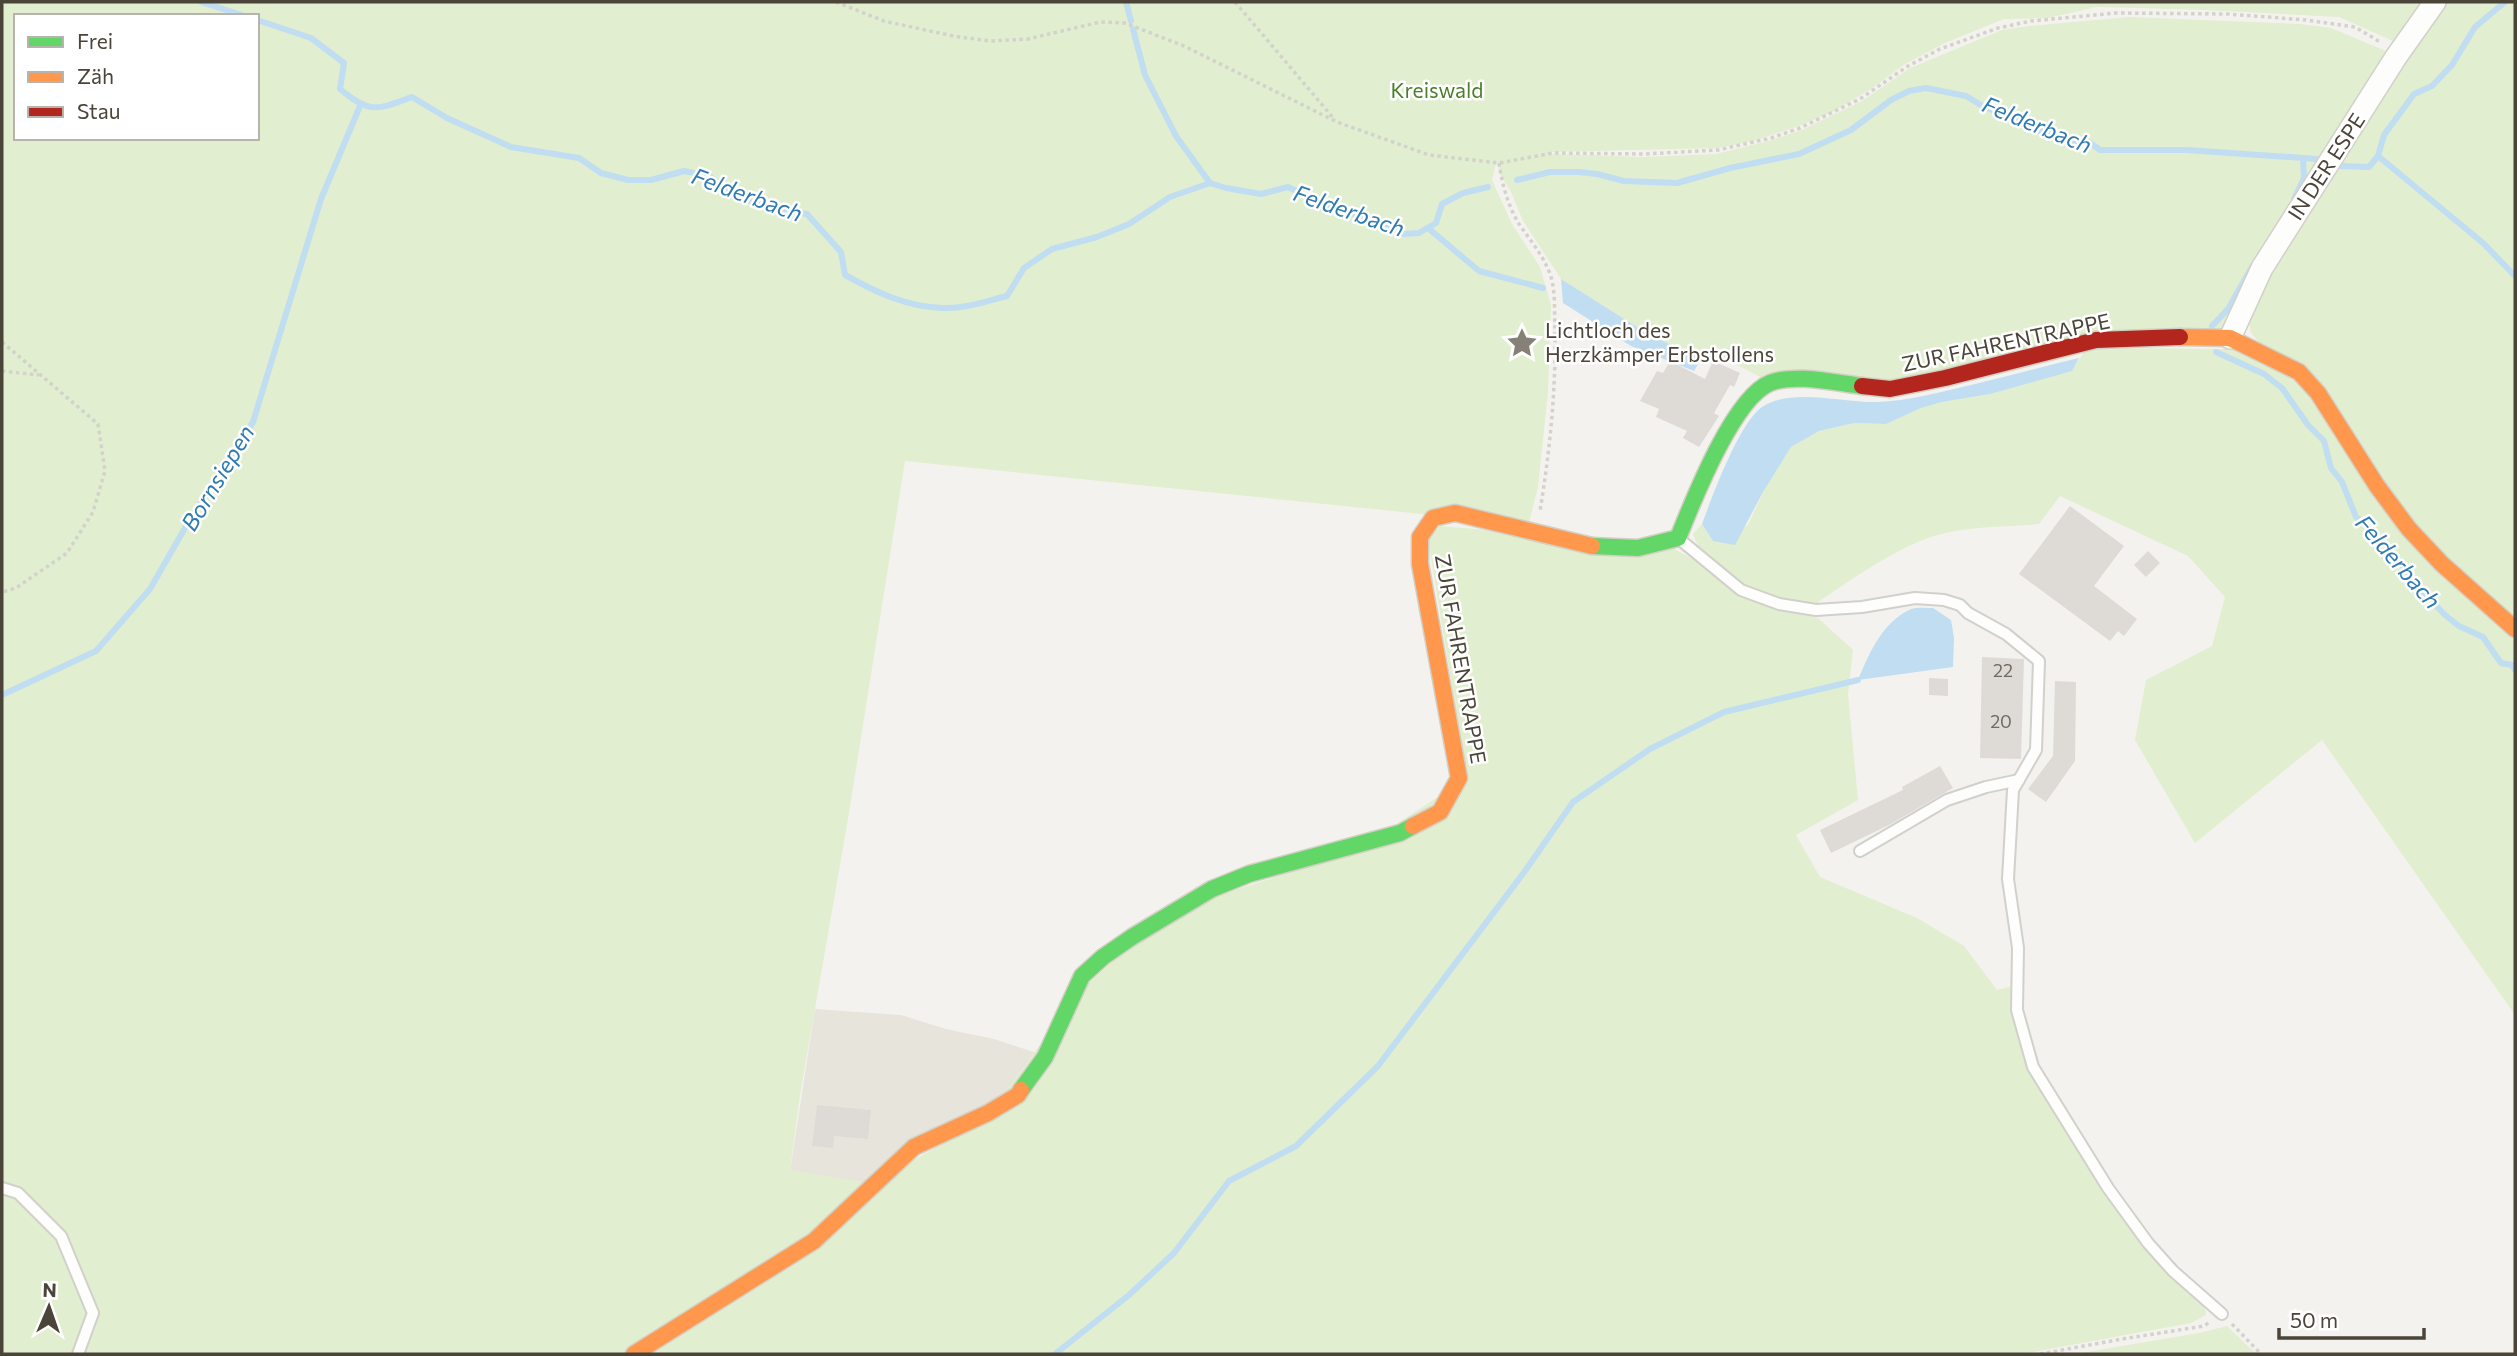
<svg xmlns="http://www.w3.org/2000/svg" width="2517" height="1356" font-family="Commissioner,sans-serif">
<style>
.residential{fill:#e7e4dc}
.green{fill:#e1eecf;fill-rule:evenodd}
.water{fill:#c0ddf1}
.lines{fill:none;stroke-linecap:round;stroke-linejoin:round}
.stream{stroke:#c0ddf1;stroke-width:6}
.building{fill:#dedbd6}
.lane-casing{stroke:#d2d0cb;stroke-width:14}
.street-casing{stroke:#d2d0cb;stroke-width:24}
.fast-casing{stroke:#d3cfc5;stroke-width:19}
.slow-casing{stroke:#d3cfc5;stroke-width:19}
.jam-casing{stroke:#d3cfc5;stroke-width:19}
.path{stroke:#d3d2cc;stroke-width:3.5;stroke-dasharray:3.5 3.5;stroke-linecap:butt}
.lane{stroke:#fdfdfc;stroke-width:10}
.street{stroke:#fdfdfc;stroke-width:21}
.fast{stroke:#63d668;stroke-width:16}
.slow{stroke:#ff974d;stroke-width:16}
.jam{stroke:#b3261e;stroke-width:16}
.labels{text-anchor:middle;stroke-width:5;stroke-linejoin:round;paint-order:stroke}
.number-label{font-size:18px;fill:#706a61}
.park-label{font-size:21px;fill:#4a7f2a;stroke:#fff}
.street-label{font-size:21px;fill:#4b4439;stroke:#fff}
.poi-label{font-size:21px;fill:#4b4439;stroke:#fff;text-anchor:start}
.water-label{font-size:23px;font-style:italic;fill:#2e7ab2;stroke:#fff}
</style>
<rect width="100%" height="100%" fill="#f4f2ee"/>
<polygon class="residential" points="815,1009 901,1015 946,1029 994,1039 1040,1054 1014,1092 867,1183 790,1171"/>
<g class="green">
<path d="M2,2h2513v621l-35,-28 -229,-262 -3,-16 31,-58 119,-187 -5,-31 -54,-24 -134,-7 -108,-3 -49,11 -44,1 -59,24 -40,21 -34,25 -37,22 -35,15 -46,15 -35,7 -166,4 -2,2 94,3 72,-3 56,-14 30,-10 60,-29 48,-33 92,-38 27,-4 100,-9 171,7 31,4 55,23 -159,277 -307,52 -156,-1 -32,-17 -30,-10 -1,7 -53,-25 -87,-55 -38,-58 -12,-29 -11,-18 -3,-15 -5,21 20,44 28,43 11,38 -3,87 -10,95 -9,35 -107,-8 -517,-53 -57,358 -48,276 -10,75 77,13 -58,57 -186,114h-621zM16,16h241v122h-241z"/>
<path d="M2087,348l144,1 59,29 225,256v381l-193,-275 -127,103 -60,-103 11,-60 66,-34 13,-49 -37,-41 -128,-60 -21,28c-34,3 -76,2 -108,13 -38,13 -79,42 -113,65v4c-11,-2 -23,-2 -33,-4 -31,-7 -83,-37 -92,-68l9,-10 11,17 35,-16 15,-33 28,-45 28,-16 35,-8 32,1 35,-16 21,-6 48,-8 81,-23z"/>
<polygon points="1440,526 1669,546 1694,560 1738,595 1779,609 1818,618 1853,650 1848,694 1858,800 1796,835 1820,877 1917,918 1964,946 1997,990 2014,986 2014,1018 2093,1173 2166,1274 2204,1303 2206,1315 2191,1323 2022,1354 646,1354 903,1166 982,1122 1084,987 1133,944 1219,895 1352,853 1467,778 1428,539"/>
<polygon points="2227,1326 2256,1354 2075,1354 2199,1333"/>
</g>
<g class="water">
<polygon points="1561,279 1648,334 1701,359 1694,371 1631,346 1563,303"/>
<path d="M2079,358l-7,13 -82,23 -48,8 -21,6 -35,16 -32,-1 -35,8 -28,16 -28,45 -28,53 -22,-4 -11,-17c10,-27 37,-101 60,-117 30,-20 81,-4 115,-5 32,-1 63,-10 94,-17 36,-9 72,-18 108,-27z"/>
<path d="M1933,608l18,12 3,18 -1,29 -95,13c11,-26 24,-58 53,-71 6,-2 16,-1 22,-1z"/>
</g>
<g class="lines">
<g class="stream">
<polyline points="201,2 245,16"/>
<polyline points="1126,2 1131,21"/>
<path d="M257,20l54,18 33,25 -4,26c30,25 37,21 72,8l35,21 64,29 68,11 22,15 27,7h23l33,-9 25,5 28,20 25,10 45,8 34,38 4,23c31,17 61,32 98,33 21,1 44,-7 64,-12l17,-28 28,-19 45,-12 32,-13 41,-27 40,-14 16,5 35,6 27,-7 43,21 39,10 33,16 16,-1 17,-10 6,-19 21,-11 25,-6"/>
<polyline points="1133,29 1145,75 1176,136 1210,183"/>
<polyline points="2378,156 2483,243 2515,276"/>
<polyline points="2303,158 2317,159"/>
<polyline points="2339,166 2369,167 2378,156 2384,135 2414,94 2432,86 2452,65 2475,27 2505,2"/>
<polyline points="1517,180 1550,172 1579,172 1597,174 1624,181 1677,183 1730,168 1799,154 1851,130 1891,100 1909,91 1926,88 1966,96 1984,107 2012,117 2027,126 2065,140 2089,142 2100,150 2187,150 2303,158 2304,178 2294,199"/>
<polyline points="1428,228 1479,271 1543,288"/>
<polyline points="2212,326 2228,309 2252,267"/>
<polyline points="2216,352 2264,374 2282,388 2308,425 2324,441 2331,468 2342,482 2356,517 2387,545 2421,590 2445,615 2459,626 2483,637 2501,663 2512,665 2515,670"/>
<polyline points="2,695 96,651 150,589 189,521 253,422 321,199 360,106"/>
<polyline points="1055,1354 1129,1295 1174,1253 1229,1181 1296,1146 1378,1066 1525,871 1573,802 1650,749 1724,712 1858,680"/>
</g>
</g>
<g class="building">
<polygon points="1670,361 1705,379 1713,361 1740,373 1734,387 1730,385 1714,413 1719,416 1699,447 1683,438 1687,431 1656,417 1659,409 1640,401 1657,371 1663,373"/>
<polygon points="2070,506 2124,546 2094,586 2137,619 2124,636 2118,631 2110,641 2019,574"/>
<polygon points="2148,551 2160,563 2146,577 2134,565"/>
<polygon points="1982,657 2024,659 2021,759 1980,758"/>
<polygon points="1929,678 1948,679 1948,696 1929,695"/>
<polygon points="2055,681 2076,682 2075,761 2046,802 2028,789 2053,756"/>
<polygon points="1940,766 1953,788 1889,825 1831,853 1820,830 1903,790 1902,787"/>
<polygon points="817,1105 871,1110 868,1139 834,1136 833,1148 812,1146"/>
</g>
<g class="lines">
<defs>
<g id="lane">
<polyline points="1678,538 1741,590 1779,604 1816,610 1862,607 1915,598 1944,600 1960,605 1968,613 2006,634 2039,661 2036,750 2013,790 2008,879 2018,948 2017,1010 2033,1067 2108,1188 2148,1243 2173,1271 2222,1314"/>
<polyline points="1860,851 1947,800 1986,787 2019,780"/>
<polyline points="2,1188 18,1193 61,1236 93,1313 78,1354"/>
</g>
<polyline id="street" points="2230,338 2262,268 2396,57 2435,2"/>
<g id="fast">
<path d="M1592,546l46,2 40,-10c15,-37 55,-140 92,-155 24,-10 66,0 92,3"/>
<polyline points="1021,1090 1045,1057 1082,976 1103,957 1132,937 1212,889 1249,874 1400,833 1413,826"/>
</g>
<g id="slow">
<polyline points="2180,337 2230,338 2299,372 2318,393 2377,486 2409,529 2442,564 2515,629"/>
<polyline points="1413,826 1440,812 1459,778 1420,564 1420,537 1433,518 1455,513 1592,546"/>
<polyline points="634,1354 814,1241 914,1147 988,1113 1018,1095 1021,1090"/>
</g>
<polyline id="jam" points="1862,386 1890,389 1945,378 2096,340 2180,337"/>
</defs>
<use href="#lane" class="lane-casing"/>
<use href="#street" class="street-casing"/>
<use href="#fast" class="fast-casing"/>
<use href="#slow" class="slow-casing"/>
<use href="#jam" class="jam-casing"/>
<g class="path">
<polyline points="836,2 884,21 953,36 990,41 1028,39 1100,22 1125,23 1184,46 1337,122 1429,155 1499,163 1553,153 1644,154 1718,150 1771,138 1800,128 1860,99 1908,66 1940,49 1998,28 2031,21 2116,13 2228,14 2306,20 2355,27 2382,43"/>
<polyline points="1235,2 1335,120"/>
<path d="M1499,163c3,21 9,43 20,61 11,16 24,31 31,50 6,17 4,37 5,54 1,62 -5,122 -15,183"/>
<polyline points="2,342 98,424 105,471 93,512 67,553 16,588 2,592"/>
<polyline points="2,371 39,375"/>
<polyline points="2232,1324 2261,1354"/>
<polyline points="2040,1354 2122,1339 2204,1326 2210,1322"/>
</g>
<use href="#lane" class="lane"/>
<use href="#street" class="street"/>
<use href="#fast" class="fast"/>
<use href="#slow" class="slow"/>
<use href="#jam" class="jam"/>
</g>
<defs>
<symbol id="sight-bare" viewBox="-9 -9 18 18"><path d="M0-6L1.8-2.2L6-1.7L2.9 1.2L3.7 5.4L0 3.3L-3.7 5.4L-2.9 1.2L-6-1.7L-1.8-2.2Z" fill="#868178" stroke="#fff" stroke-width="2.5" paint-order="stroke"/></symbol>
</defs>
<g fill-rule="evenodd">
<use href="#sight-bare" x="1500" y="321" width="44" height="44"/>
</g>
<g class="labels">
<g class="number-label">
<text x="2003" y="677">22</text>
<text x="2001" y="728">20</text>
</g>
<g class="park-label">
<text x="1437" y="98">Kreiswald</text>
</g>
<g class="street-label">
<text transform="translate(2327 167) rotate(-57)" y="7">IN DER ESPE</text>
<text transform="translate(2006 343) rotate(-12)" y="7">ZUR FAHRENTRAPPE</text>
<text transform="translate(1460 659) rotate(80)" y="7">ZUR FAHRENTRAPPE</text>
</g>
<g class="poi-label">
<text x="1545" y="338">Lichtloch des<tspan x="1545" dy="24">Herzkämper Erbstollens</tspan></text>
</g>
<g class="water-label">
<text transform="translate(2037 125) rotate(22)" y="8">Felderbach</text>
<text transform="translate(747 195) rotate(20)" y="8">Felderbach</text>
<text transform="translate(1349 211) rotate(19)" y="8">Felderbach</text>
<text transform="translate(218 478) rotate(-59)" y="8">Bornsiepen</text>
<text transform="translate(2398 562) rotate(49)" y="8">Felderbach</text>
</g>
</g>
<rect width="2517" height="1356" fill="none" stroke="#4b4439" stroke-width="7"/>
<rect x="14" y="14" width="245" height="126" fill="#ffffff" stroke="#b7b4b0" stroke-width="2"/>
<rect x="28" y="37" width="35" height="10" fill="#63d668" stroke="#b7b4b0" stroke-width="2"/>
<text x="77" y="49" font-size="21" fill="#4b4439">Frei</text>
<rect x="28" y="72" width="35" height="10" fill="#ff974d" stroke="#b7b4b0" stroke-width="2"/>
<text x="77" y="84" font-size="21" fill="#4b4439">Zäh</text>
<rect x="28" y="107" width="35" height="10" fill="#b3261e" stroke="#b7b4b0" stroke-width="2"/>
<text x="77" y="119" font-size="21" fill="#4b4439">Stau</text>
<g transform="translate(49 1307) rotate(2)" stroke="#ffffff" stroke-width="5" paint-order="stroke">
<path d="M0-5L12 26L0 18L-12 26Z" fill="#4b4439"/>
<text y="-10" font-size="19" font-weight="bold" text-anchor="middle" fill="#4b4439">N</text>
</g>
<path d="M2279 1328v10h145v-10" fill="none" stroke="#4b4439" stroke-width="3.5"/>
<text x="2290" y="1328" font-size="21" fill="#4b4439" stroke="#ffffff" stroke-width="5" paint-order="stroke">50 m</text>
</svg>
